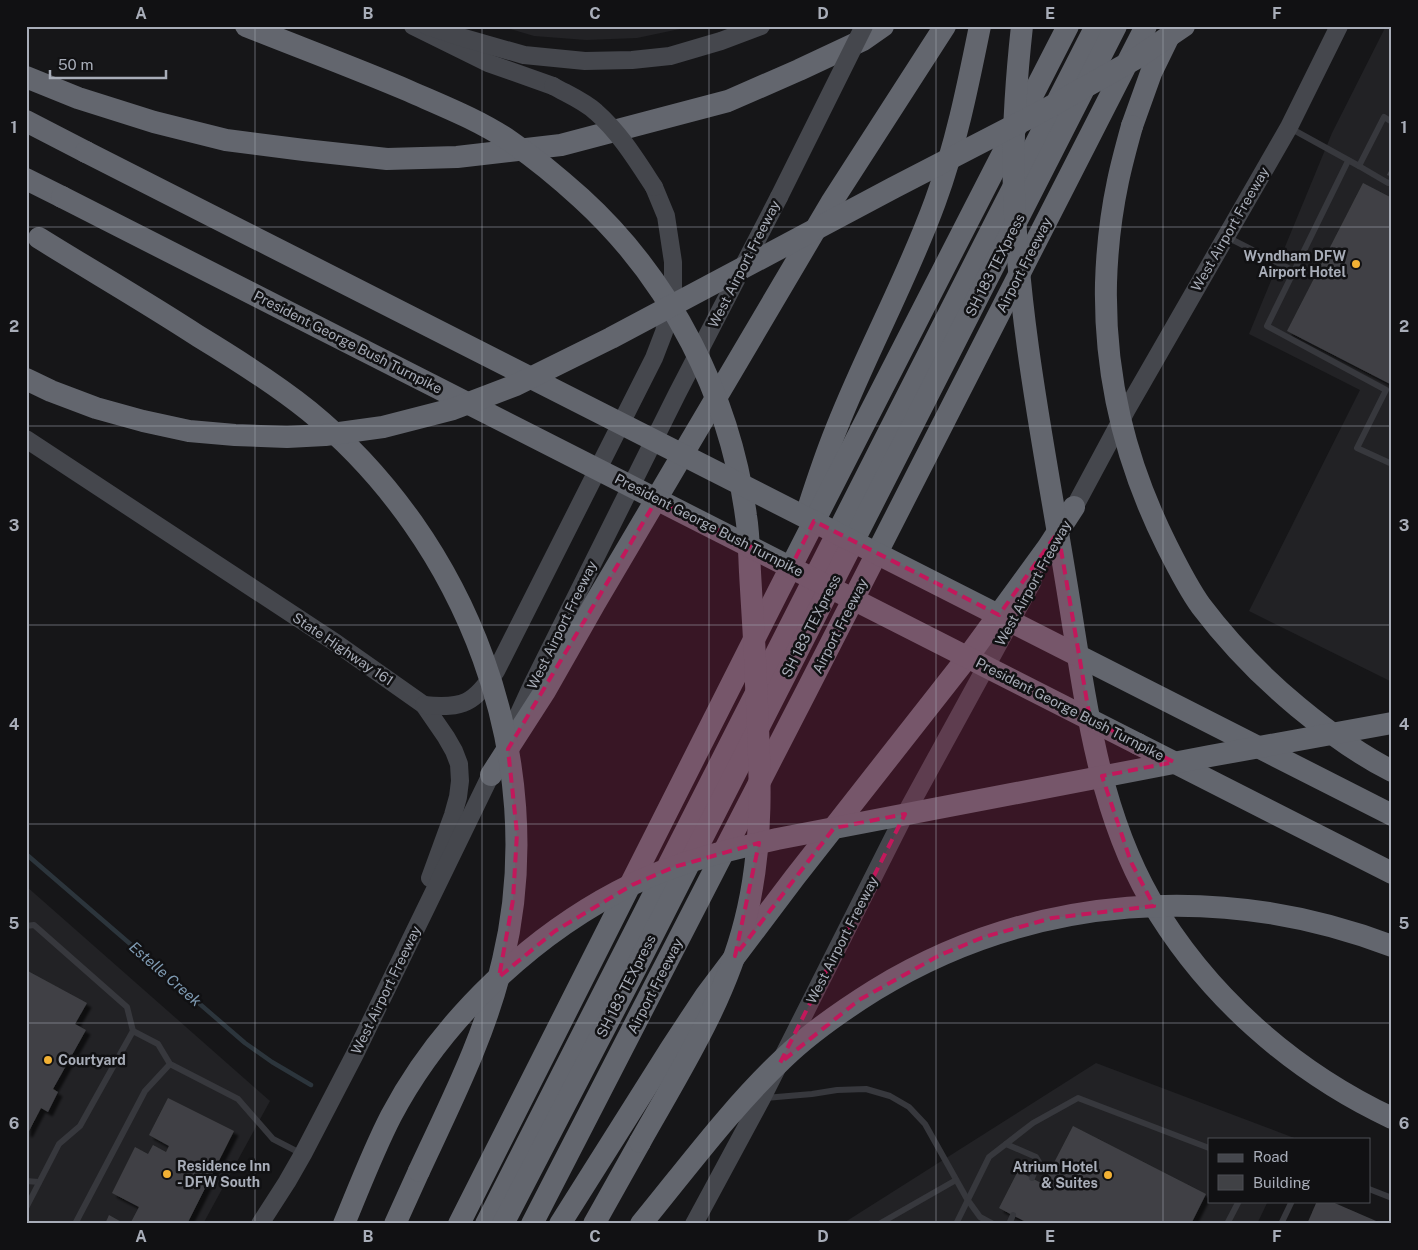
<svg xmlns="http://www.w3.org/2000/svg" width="1418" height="1250" font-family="'Public Sans',sans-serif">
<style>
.built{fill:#222225}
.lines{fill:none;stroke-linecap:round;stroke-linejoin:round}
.stream{stroke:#2c353c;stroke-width:4.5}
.building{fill:#404145;filter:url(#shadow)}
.lane{stroke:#37383d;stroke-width:6}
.secondary{stroke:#45474d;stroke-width:18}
.highway{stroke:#63666e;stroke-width:22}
.secondary-bridge{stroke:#45474d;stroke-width:18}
.highway-bridge{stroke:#63666e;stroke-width:22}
.marked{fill:#c2185b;fill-opacity:0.2;stroke:#c2185b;stroke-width:4;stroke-dasharray:10 6;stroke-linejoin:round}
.grid{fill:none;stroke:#a8adb8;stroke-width:1;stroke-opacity:0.55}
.poi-dot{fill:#f2b134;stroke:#111113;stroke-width:2}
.labels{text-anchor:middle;stroke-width:5;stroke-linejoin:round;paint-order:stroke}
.street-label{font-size:14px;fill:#a8adb8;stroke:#111113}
.poi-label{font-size:14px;font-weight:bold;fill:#a8adb8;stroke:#111113;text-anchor:end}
.water-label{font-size:15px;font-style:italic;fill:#7f9bb3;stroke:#111113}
.neatline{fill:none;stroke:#a8adb8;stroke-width:2}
.grid-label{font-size:16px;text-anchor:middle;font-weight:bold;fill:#a8adb8}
</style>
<defs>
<filter id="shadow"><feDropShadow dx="4.5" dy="4.5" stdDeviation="1" flood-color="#0009"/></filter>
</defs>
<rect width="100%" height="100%" fill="#161618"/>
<g class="built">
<polygon points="500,26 694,26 637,38 586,40 534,36"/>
<polygon points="1386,26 1392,26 1392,682 1249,611 1360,390 1249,334 1332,133"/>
<polygon points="26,886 270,1101 203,1224 26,1224"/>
<polygon points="1096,1063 1297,1139 1209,1139 1209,1201 1268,1201 1257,1224 842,1224"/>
</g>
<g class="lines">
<polyline class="stream" points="26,854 245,1043 272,1062 311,1085"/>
</g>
<g class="building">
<polygon points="1392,165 1392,177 1387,175"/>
<polygon points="1363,183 1392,198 1392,385 1287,331"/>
<polygon points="26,970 87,1003 75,1024 86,1030 53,1089 58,1092 48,1112 41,1108 28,1133 26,1132"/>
<polygon points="168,1098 234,1131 187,1224 130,1224 139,1207 112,1193 135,1147 148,1154 153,1145 166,1152 169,1146 149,1135"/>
<polygon points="1073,1126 1206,1194 1191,1224 1022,1224 1024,1221 999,1208 1018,1171 1043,1184"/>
<polygon points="1317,1201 1330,1201 1383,1224 1307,1224"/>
<polygon points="109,1215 125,1224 105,1224"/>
</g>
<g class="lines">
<g class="lane">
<polyline points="1290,128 1359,166 1384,117 1392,122"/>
<polyline points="1348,161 1267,326 1386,390 1357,448 1392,464"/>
<polyline points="1359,166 1388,183 1392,182"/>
<polyline points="1227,237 1294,271"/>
<polyline points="26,926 34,925 127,1007 133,1031"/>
<polyline points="765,1098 812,1094 837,1090 866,1089 890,1096 909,1107 925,1124 967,1199 980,1217 993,1224"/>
<polyline points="1006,1144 1036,1157 1039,1162 1032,1178"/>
<polyline points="26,1181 39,1182"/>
<polyline points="1369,1189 1392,1198"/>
<polyline points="26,1208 59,1144 80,1126 133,1031 158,1044 170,1064 238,1099 273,1139 302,1154"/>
<polyline points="75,1224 145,1091 170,1064"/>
<polyline points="879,1224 956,1180"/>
<polyline points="956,1224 989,1157 1033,1123 1078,1098 1209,1148"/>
<polyline points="1009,1224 1013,1215"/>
<polyline points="1227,1224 1239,1201"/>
<polyline points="1281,1224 1292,1201"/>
</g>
<g class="secondary">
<polyline points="413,26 488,63 553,86"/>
<polyline points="427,26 464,38 524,55 585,61 632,60 670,56 721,41 761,26"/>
<polyline points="26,439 336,643 424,705 446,737 454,751 459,764 460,781 458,797 453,815 430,878"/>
<polyline points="1068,519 1127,409 1289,127 1339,26"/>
<path d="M424,705c41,4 49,-2 72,-34l158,-313 10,-26 9,-39v-31l-7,-46 -12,-29"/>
<polyline points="515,722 532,685 677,394 779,197"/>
<polyline points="260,1224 287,1182 303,1154 355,1054 496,764"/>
<polyline points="694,1224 762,1098 901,822 1033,581"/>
</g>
<g class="highway">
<polyline points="26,77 78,98 154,122 226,140 304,150 387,159 457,157 561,145 728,101 799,70 863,40 883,26"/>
<polyline points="26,121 86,152"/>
<polyline points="1132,126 1151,73 1172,30"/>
<polyline points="26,179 62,197"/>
<path d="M808,509c9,-28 18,-55 29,-82 30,-76 70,-148 98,-225 21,-57 33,-117 45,-176"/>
<polyline points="1138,744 1392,873"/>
<polyline points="491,775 545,691 595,603 831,203 945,26"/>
<polyline points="395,1224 419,1171"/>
<polyline points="459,1224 778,592 1068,26"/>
<polyline points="486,1224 996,221 1096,26"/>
<polyline points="503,1224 636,968 1116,26"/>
<polyline points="532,1224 807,690 1146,26"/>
<polyline points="560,1224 671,1048 706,995 795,877 970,654 1048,547 1074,507"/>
<polyline points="594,1224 640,1142"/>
</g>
<g class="secondary-bridge">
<path d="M553,86c14,8 31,15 43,26 24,21 41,49 58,75"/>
<polyline points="779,197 864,26"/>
</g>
<g class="highway-bridge">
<path d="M246,26c55,22 109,42 163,65 34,15 70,29 101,50 25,17 49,37 71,57 90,82 149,198 165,318 3,18 3,37 4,56 2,37 5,74 6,112 4,80 9,159 -11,237 -20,80 -65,150 -105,221"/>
<path d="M1022,26c-6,55 -10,110 -8,166 4,130 31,260 52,389 18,107 29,222 84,318 56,96 142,172 242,219"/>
<path d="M1132,126c-5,18 -10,36 -14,55 -7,33 -11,68 -12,102 -2,94 19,179 61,263 10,20 21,42 34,60 28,37 61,71 97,101 29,24 60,47 94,64"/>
<polyline points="86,152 1392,815"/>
<polyline points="62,197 1138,744"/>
<path d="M39,238c53,33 107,64 159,98 38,23 76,47 111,75 158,129 242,348 194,549 -17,74 -52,142 -84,211"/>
<polyline points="26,379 51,391 96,408 143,421 189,431 235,435 287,437 325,435 383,427 453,409 516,385 611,338 893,188 1048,108 1137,58 1184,26"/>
<path d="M344,1224c15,-36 29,-73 47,-108 51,-97 143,-184 242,-232 45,-22 95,-34 144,-45l433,-83 182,-33"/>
<path d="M641,1224c46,-56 90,-116 143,-166 27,-26 59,-48 91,-68 157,-96 346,-109 517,-44"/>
</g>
</g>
<path class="marked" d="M657,499l134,68 23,-46 185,94 59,-83 32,187 84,43 -72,14 29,86 23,44 -102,12 -68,19 -44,18 -81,45 -79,63 125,-249 -71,14 -99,128 24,-113 -85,24 -42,18 -77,46 -56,46 14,-77 4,-67 -9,-84z"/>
<path class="grid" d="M255,26v1198M482,26v1198M709,26v1198M936,26v1198M1163,26v1198M26,227h1366M26,426h1366M26,625h1366M26,824h1366M26,1023h1366"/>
<g class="poi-dot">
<circle cx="1356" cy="264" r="5"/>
<circle cx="48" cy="1060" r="5"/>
<circle cx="167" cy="1174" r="5"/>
<circle cx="1108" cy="1175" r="5"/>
</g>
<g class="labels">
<g class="street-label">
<text transform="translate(1230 229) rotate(-60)" y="5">West Airport Freeway</text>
<text transform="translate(744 264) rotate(-63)" y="5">West Airport Freeway</text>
<text transform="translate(995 265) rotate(-63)" y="5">SH 183 TEXpress</text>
<text transform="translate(1024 265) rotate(-63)" y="5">Airport Freeway</text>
<text transform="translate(348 342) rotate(27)" y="5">President George Bush Turnpike</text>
<text transform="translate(709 525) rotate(27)" y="5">President George Bush Turnpike</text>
<text transform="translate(1033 583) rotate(-61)" y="5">West Airport Freeway</text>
<text transform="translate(562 625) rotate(-64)" y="5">West Airport Freeway</text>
<text transform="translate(811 626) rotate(-63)" y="5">SH 183 TEXpress</text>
<text transform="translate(840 626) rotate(-63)" y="5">Airport Freeway</text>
<text transform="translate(343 649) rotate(34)" y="5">State Highway 161</text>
<text transform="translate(1070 709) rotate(27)" y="5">President George Bush Turnpike</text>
<text transform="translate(842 940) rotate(-63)" y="5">West Airport Freeway</text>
<text transform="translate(626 986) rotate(-63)" y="5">SH 183 TEXpress</text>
<text transform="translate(655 986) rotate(-63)" y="5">Airport Freeway</text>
<text transform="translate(386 990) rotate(-64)" y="5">West Airport Freeway</text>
</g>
<g class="poi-label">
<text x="1346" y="261">Wyndham DFW<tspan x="1346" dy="16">Airport Hotel</tspan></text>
<text x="58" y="1065" text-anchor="start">Courtyard</text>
<text x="177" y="1171" text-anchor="start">Residence Inn<tspan x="177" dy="16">- DFW South</tspan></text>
<text x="1098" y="1172">Atrium Hotel<tspan x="1098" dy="16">&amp; Suites</tspan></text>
</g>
<g class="water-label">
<text transform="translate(165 974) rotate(41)" y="5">Estelle Creek</text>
</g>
</g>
<rect width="1418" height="1250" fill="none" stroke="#111113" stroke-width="55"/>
<rect x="1208" y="1138" width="162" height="65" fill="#111113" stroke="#4d4f55"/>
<rect x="1218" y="1154" width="25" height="8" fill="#45474d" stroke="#4d4f55"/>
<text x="1253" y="1162" font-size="15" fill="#a8adb8">Road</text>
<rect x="1218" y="1175" width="25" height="15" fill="#404145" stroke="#4d4f55"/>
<text x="1253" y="1188" font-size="15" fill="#a8adb8">Building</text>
<path d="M50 70v8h116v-8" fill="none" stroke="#a8adb8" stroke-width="2.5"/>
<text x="58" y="70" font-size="15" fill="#a8adb8" stroke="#111113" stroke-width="4" paint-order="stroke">50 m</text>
<rect x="28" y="28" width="1362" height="1194" class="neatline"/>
<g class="grid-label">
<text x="141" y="19">A</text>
<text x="368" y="19">B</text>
<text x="595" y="19">C</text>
<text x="823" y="19">D</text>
<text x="1050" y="19">E</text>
<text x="1277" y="19">F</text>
<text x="14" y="133">1</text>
<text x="1404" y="133">1</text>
<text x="14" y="332">2</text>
<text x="1404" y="332">2</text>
<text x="14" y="531">3</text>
<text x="1404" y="531">3</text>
<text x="14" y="730">4</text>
<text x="1404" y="730">4</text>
<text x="14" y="929">5</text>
<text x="1404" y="929">5</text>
<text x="14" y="1129">6</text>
<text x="1404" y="1129">6</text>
<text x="141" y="1242">A</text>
<text x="368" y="1242">B</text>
<text x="595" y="1242">C</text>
<text x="823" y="1242">D</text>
<text x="1050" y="1242">E</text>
<text x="1277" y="1242">F</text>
</g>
</svg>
